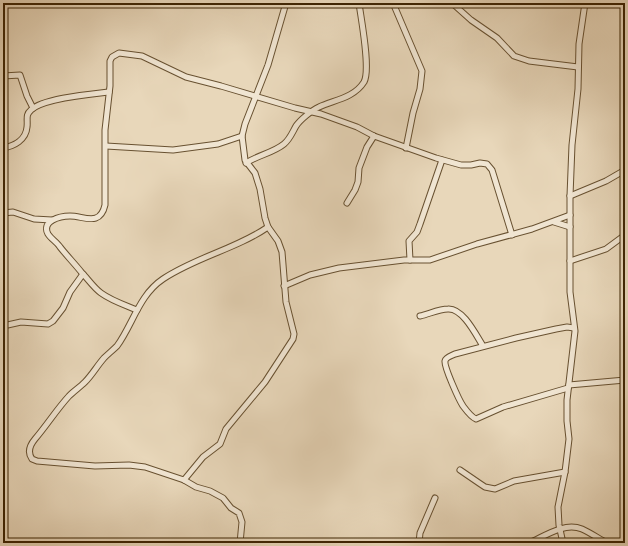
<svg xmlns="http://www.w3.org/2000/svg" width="628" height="546" font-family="'Old Standard TT',serif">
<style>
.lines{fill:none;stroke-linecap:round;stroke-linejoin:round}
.minor-casing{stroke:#685131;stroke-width:7}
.minor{stroke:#f0e5d2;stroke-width:5}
</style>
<rect width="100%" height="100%" fill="#e8d7ba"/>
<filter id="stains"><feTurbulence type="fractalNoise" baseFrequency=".005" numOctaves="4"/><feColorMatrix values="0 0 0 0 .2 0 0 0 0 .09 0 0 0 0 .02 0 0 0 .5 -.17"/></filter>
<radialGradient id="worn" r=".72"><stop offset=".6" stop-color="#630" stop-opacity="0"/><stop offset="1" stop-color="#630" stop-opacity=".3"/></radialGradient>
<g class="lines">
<defs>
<g id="minor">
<polyline points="393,3 422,71 420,89 413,113 406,148"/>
<polyline points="452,3 471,20 497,38 514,56 529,61 578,67"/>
<polyline points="3,76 20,75 27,96 33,108"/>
<polyline points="106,146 173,150 218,144 242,136"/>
<path d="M3,148c11,-2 23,-8 24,-21 1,-7 -2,-12 4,-17 12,-12 61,-16 78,-18"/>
<path d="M246,163c12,-8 27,-10 38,-19 6,-5 8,-11 12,-18 4,-6 16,-16 23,-19 15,-7 35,-9 45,-25 7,-13 -3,-63 -5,-79"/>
<polyline points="570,196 606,181 625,170"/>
<polyline points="347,203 355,190 358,182 359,168 367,147 374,136"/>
<polyline points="3,213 13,212 34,219 52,220"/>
<polyline points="554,222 570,227"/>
<polyline points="410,260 409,241 417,232 420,224 442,160"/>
<polyline points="570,261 606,249 625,235"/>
<polyline points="284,286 310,275 339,268 404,260 430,260 477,244 532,229 570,215"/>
<path d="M137,310c-12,-5 -25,-9 -36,-17 -8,-6 -12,-13 -19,-20 -7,-9 -15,-17 -22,-26 -3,-5 -9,-8 -12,-13 -7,-13 12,-18 22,-18 14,0 30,11 35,-11v-75l5,-44v-25l2,-4 7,-4 23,3 44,21 35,9 74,22 26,6 36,13 17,9 62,22 25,7h10l9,-2 7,1 5,6 20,65"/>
<path d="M420,316c9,-2 19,-7 28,-7 15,-1 28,26 35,37"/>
<polyline points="3,326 21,322 48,324 53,321 63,308 70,292 83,274"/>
<polyline points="569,385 625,380"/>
<path d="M568,388l-65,19 -27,12c-5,-2 -10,-9 -13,-13 -4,-6 -19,-39 -18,-45 1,-4 6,-5 10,-7l61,-16 40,-9 11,-2 7,1"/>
<polyline points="460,470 479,483 485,487 495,489 514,481 565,472"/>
<polyline points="184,480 203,457 220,444 226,429 265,382 293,339 294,334 286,302 282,252 278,241 268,227 265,218 260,189 255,173 245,160 242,136 245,124 268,65 286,3"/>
<path d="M240,543l2,-21 -3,-9 -8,-5 -8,-10 -13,-7 -14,-4 -12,-7 -39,-13 -16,-2 -34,1 -58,-5 -5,-2c-5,-7 -2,-14 3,-20 12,-14 22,-30 34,-43 5,-5 11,-9 16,-14 7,-7 12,-16 19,-24 4,-4 9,-8 13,-12 16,-22 22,-51 46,-67 33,-22 73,-30 105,-52"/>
<polyline points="419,543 420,533 435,498"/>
<path d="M529,543c16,-7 35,-21 53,-14 9,4 17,10 25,14h3"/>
<polyline points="563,543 559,525 558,507 565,472 569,439 567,421 567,400 575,331 570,292 570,196 572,145 578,89 579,44 585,3"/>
<polyline points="621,543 625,543"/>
</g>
</defs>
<use href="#minor" class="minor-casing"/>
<use href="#minor" class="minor"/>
</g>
<rect width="628" height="546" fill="none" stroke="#e8d7ba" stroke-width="16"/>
<rect x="4" y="4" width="620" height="538" fill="none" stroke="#3d2403" stroke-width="2"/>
<rect x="8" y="8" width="612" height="530" fill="none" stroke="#3d2403"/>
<rect width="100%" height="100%" filter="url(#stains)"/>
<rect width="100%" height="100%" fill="url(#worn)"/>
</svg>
